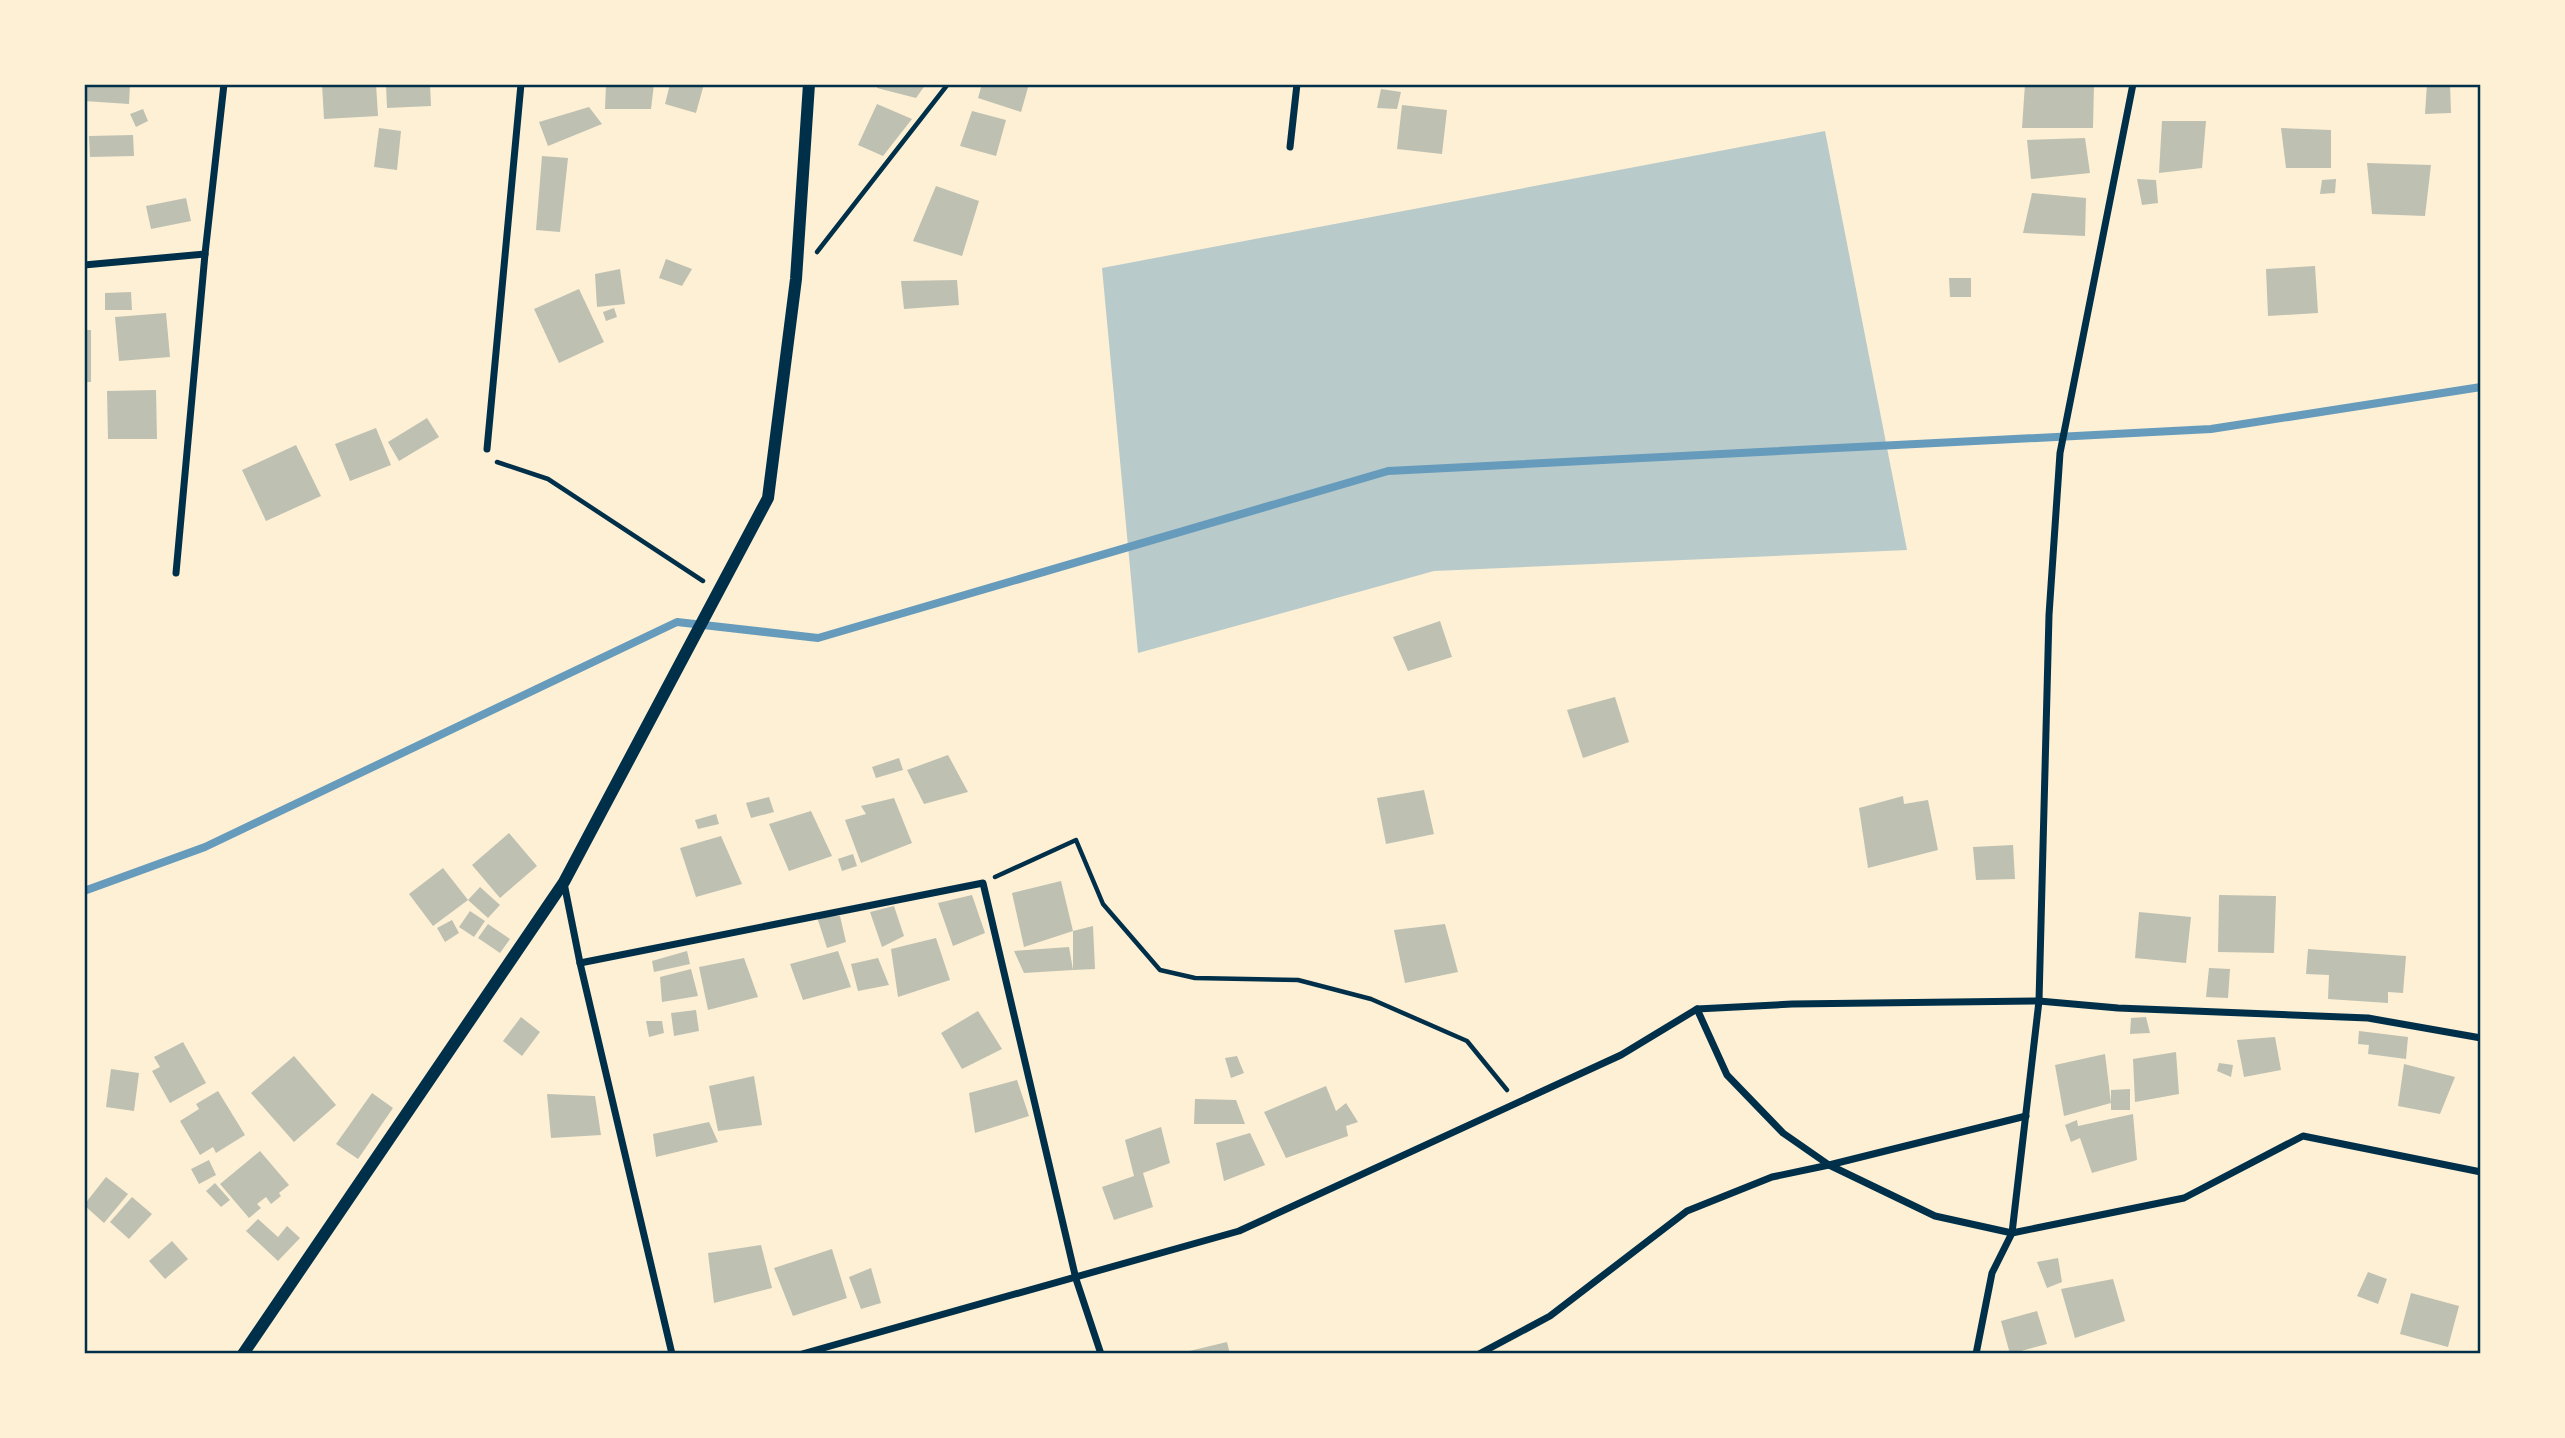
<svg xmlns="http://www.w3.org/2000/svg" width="2565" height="1438" font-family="Cabin,sans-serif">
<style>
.green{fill:#b9caca}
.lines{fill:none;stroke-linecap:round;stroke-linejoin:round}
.stream{stroke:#669bbc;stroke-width:8}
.building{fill:#bec0b2}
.path{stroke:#003049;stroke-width:4.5}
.minor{stroke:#003049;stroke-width:7}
.tertiary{stroke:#003049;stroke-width:12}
.neatline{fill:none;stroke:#003049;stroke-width:2.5}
</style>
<rect width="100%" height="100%" fill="#fdf0d5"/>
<polygon class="green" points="1825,131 1907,550 1434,571 1138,653 1102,268"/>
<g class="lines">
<polyline class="stream" points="84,891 205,847 677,622 818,638 1388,471 2211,429 2481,387"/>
</g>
<g class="building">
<polygon points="85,84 130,84 129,104 84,101"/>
<polygon points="322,84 376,84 378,116 324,119"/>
<polygon points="386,84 430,84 431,106 387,108"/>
<polygon points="606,84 654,84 651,109 605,109"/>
<polygon points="670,84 704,84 696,113 665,104"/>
<polygon points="877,84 926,84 916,98 877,88"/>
<polygon points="982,84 1029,84 1021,112 978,98"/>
<polygon points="2025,84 2094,84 2093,128 2022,128"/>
<polygon points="2427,84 2450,84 2451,113 2425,114"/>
<polygon points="1381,89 1401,92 1397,109 1377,108"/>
<polygon points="877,104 912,119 883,156 858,145"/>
<polygon points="1402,105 1447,110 1442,154 1397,149"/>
<polygon points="589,107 602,124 548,146 539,122"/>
<polygon points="143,109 148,121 136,127 130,114"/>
<polygon points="972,111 1006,120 996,156 960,146"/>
<polygon points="2162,121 2206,121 2202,168 2159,173"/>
<polygon points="379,128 401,131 397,170 374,167"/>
<polygon points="2281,128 2331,130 2331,168 2286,168"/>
<polygon points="133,135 134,156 90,157 89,136"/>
<polygon points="2085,138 2090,173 2031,179 2027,140"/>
<polygon points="542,156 568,158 560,232 536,230"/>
<polygon points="2367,163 2431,165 2425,216 2372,214"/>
<polygon points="2137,179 2156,180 2158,203 2142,205"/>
<polygon points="2336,179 2335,193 2320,194 2322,180"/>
<polygon points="936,186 979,201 962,256 913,241"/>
<polygon points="2032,193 2086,198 2085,236 2023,233"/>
<polygon points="186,198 191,221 151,229 146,206"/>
<polygon points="666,259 692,269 682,286 659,278"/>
<polygon points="2315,266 2318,313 2268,316 2266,269"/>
<polygon points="620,269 625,304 597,307 595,274"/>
<polygon points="1949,278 1971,278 1971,297 1950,297"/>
<polygon points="957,280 959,305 904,309 901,281"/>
<polygon points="579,289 604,342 559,363 534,309"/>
<polygon points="131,292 132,310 105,310 105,293"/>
<polygon points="614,308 617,317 606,321 603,312"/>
<polygon points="166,313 170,357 119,361 115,317"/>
<rect x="84" y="330" width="7" height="52"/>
<polygon points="156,390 157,439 108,439 107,391"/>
<polygon points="427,418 439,437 399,461 388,442"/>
<polygon points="376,428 391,465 350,481 335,444"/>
<polygon points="296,445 321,496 266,521 242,470"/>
<polygon points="1440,621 1452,657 1408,671 1393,637"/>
<polygon points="1615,697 1629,742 1583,758 1567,710"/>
<polygon points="948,755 968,792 924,804 907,770"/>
<polygon points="899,758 903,770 876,778 872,767"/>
<polygon points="1424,790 1434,834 1386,844 1377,798"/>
<polygon points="1903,796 1904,804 1928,800 1938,850 1868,868 1859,808"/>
<polygon points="769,797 774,812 751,818 746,803"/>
<polygon points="894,798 912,843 861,863 845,820 866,814 861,806"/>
<polygon points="811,811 832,856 789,871 769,824"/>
<polygon points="716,814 719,824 698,829 695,820"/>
<polygon points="509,833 537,866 500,898 472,865"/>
<polygon points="721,836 742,884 696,897 680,848"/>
<polygon points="2013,845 2015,879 1976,880 1973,847"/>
<polygon points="853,854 857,866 842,871 838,859"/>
<polygon points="443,868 468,900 433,926 409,894"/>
<polygon points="1061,881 1073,931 1024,947 1012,893"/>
<polygon points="480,887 500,905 488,918 468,900"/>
<polygon points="972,895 985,933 953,946 938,903"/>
<polygon points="2219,895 2276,896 2274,953 2218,952"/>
<polygon points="894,906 904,936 882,947 870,912"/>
<polygon points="470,911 485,921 474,937 459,927"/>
<polygon points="2139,912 2191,917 2186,963 2135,958"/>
<polygon points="840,916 846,942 827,948 817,917"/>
<polygon points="452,920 459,933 445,942 437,928"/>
<polygon points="488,924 510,939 500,953 478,938"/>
<polygon points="1445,924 1458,972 1405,983 1394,930"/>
<polygon points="1093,926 1095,969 1073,970 1073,931"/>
<polygon points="936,938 950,980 898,997 891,949"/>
<polygon points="1069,947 1073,970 1024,973 1014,951"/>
<polygon points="2308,949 2406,956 2403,993 2388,992 2388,1003 2328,999 2329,975 2306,974"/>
<polygon points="687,951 690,964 654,972 652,961"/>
<polygon points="838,951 851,987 803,1000 790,964"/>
<polygon points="744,958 758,997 708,1010 699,967"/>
<polygon points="878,958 889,985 858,991 851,964"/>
<polygon points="2209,968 2230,969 2228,998 2206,997"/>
<polygon points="691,969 698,996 662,1002 660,977"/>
<polygon points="696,1010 699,1031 674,1036 671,1013"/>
<polygon points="978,1011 1002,1049 962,1069 941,1033"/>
<polygon points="521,1017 540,1032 522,1056 503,1041"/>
<polygon points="2146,1017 2150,1033 2130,1034 2131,1018"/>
<polygon points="646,1021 662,1021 664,1033 649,1037"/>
<polygon points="2359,1031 2408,1037 2406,1059 2368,1054 2369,1045 2358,1044"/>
<polygon points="2275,1037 2281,1070 2244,1077 2237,1040"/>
<polygon points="183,1042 206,1083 170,1103 152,1071 160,1067 154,1057"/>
<polygon points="2176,1052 2179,1094 2135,1102 2133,1059"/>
<polygon points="2105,1054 2111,1103 2064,1116 2055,1065"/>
<polygon points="294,1056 336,1105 294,1142 251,1093"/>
<polygon points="1237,1056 1244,1073 1231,1078 1225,1058"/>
<polygon points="2219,1063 2233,1065 2231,1077 2217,1071"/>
<polygon points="2404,1064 2455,1077 2440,1114 2398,1106"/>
<polygon points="111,1069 139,1073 134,1111 106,1107"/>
<polygon points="754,1076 762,1125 718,1131 709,1086"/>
<polygon points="1017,1080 1029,1116 975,1133 969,1093"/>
<polygon points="1326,1086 1336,1111 1346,1103 1358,1122 1346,1126 1348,1136 1286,1158 1264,1112"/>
<polygon points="2130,1089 2130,1110 2111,1110 2111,1090"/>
<polygon points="218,1091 245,1135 216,1153 213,1147 200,1155 180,1121 199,1109 196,1104"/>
<polygon points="372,1093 393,1108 358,1159 336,1144"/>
<polygon points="547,1094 595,1096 601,1135 551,1138"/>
<polygon points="1195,1099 1236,1100 1245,1124 1194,1124"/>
<polygon points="2133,1114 2137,1160 2092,1173 2080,1138 2071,1142 2065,1125 2077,1120 2078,1126"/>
<polygon points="709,1122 718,1142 656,1157 653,1134"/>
<polygon points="1161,1127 1170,1163 1143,1173 1153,1207 1114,1220 1102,1187 1134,1176 1125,1140"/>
<polygon points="1250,1133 1265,1165 1224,1181 1216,1143"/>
<polygon points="260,1151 289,1185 279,1193 281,1196 271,1204 266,1197 257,1204 261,1208 249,1218 220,1184"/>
<polygon points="209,1160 216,1175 199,1184 191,1169"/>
<polygon points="106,1177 128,1194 104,1223 84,1205"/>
<polygon points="215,1183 230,1200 221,1207 206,1191"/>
<polygon points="132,1197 152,1214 129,1239 110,1222"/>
<polygon points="258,1219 278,1237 287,1226 300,1238 278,1261 246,1231"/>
<polygon points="172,1241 188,1259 165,1279 149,1261"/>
<polygon points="761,1245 772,1288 714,1303 708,1253"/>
<polygon points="832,1249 847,1298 793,1316 774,1268"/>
<polygon points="2058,1258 2062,1282 2047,1288 2037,1262"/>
<polygon points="871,1268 881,1303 861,1309 849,1277"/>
<polygon points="2368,1272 2387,1279 2378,1304 2357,1296"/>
<polygon points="2113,1279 2125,1321 2075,1338 2061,1289"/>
<polygon points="2411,1293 2459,1306 2448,1347 2400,1334"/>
<polygon points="2037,1311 2047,1344 2010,1354 2001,1321"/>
<polygon points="1227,1342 1230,1354 1181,1354 1181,1353"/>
</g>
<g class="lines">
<g class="path">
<polyline points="817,252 948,84"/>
<polyline points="497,462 548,479 703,581"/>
<polyline points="995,877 1076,840 1103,904 1160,970 1195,978 1298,980 1371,999 1467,1041 1507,1090"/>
</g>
<g class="minor">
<polyline points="1290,147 1297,84"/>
<polyline points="84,265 205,254"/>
<polyline points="487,449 521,84"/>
<polyline points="176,573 205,254 224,84"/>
<polyline points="564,883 580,963 672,1354"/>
<polyline points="580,963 983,883 1076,1279 1101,1354"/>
<polyline points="1697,1009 1727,1075 1783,1133 1829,1165 1935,1216 2012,1233 2184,1198 2303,1136 2481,1172"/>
<polyline points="802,1354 1239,1231 1621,1055 1697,1009 1792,1004 2039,1001 2118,1008 2368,1018 2481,1038"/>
<polyline points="1479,1354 1550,1316 1687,1211 1772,1177 1829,1165 2026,1116"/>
<polyline points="1976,1354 1992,1273 2012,1233 2039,1001 2049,615 2060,453 2133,84"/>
</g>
<polyline class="tertiary" points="243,1354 564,882 768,498 796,279 809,84"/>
</g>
<rect width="2565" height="1438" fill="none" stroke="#fdf0d5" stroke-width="172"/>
<rect x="86" y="86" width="2393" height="1266" class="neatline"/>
</svg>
